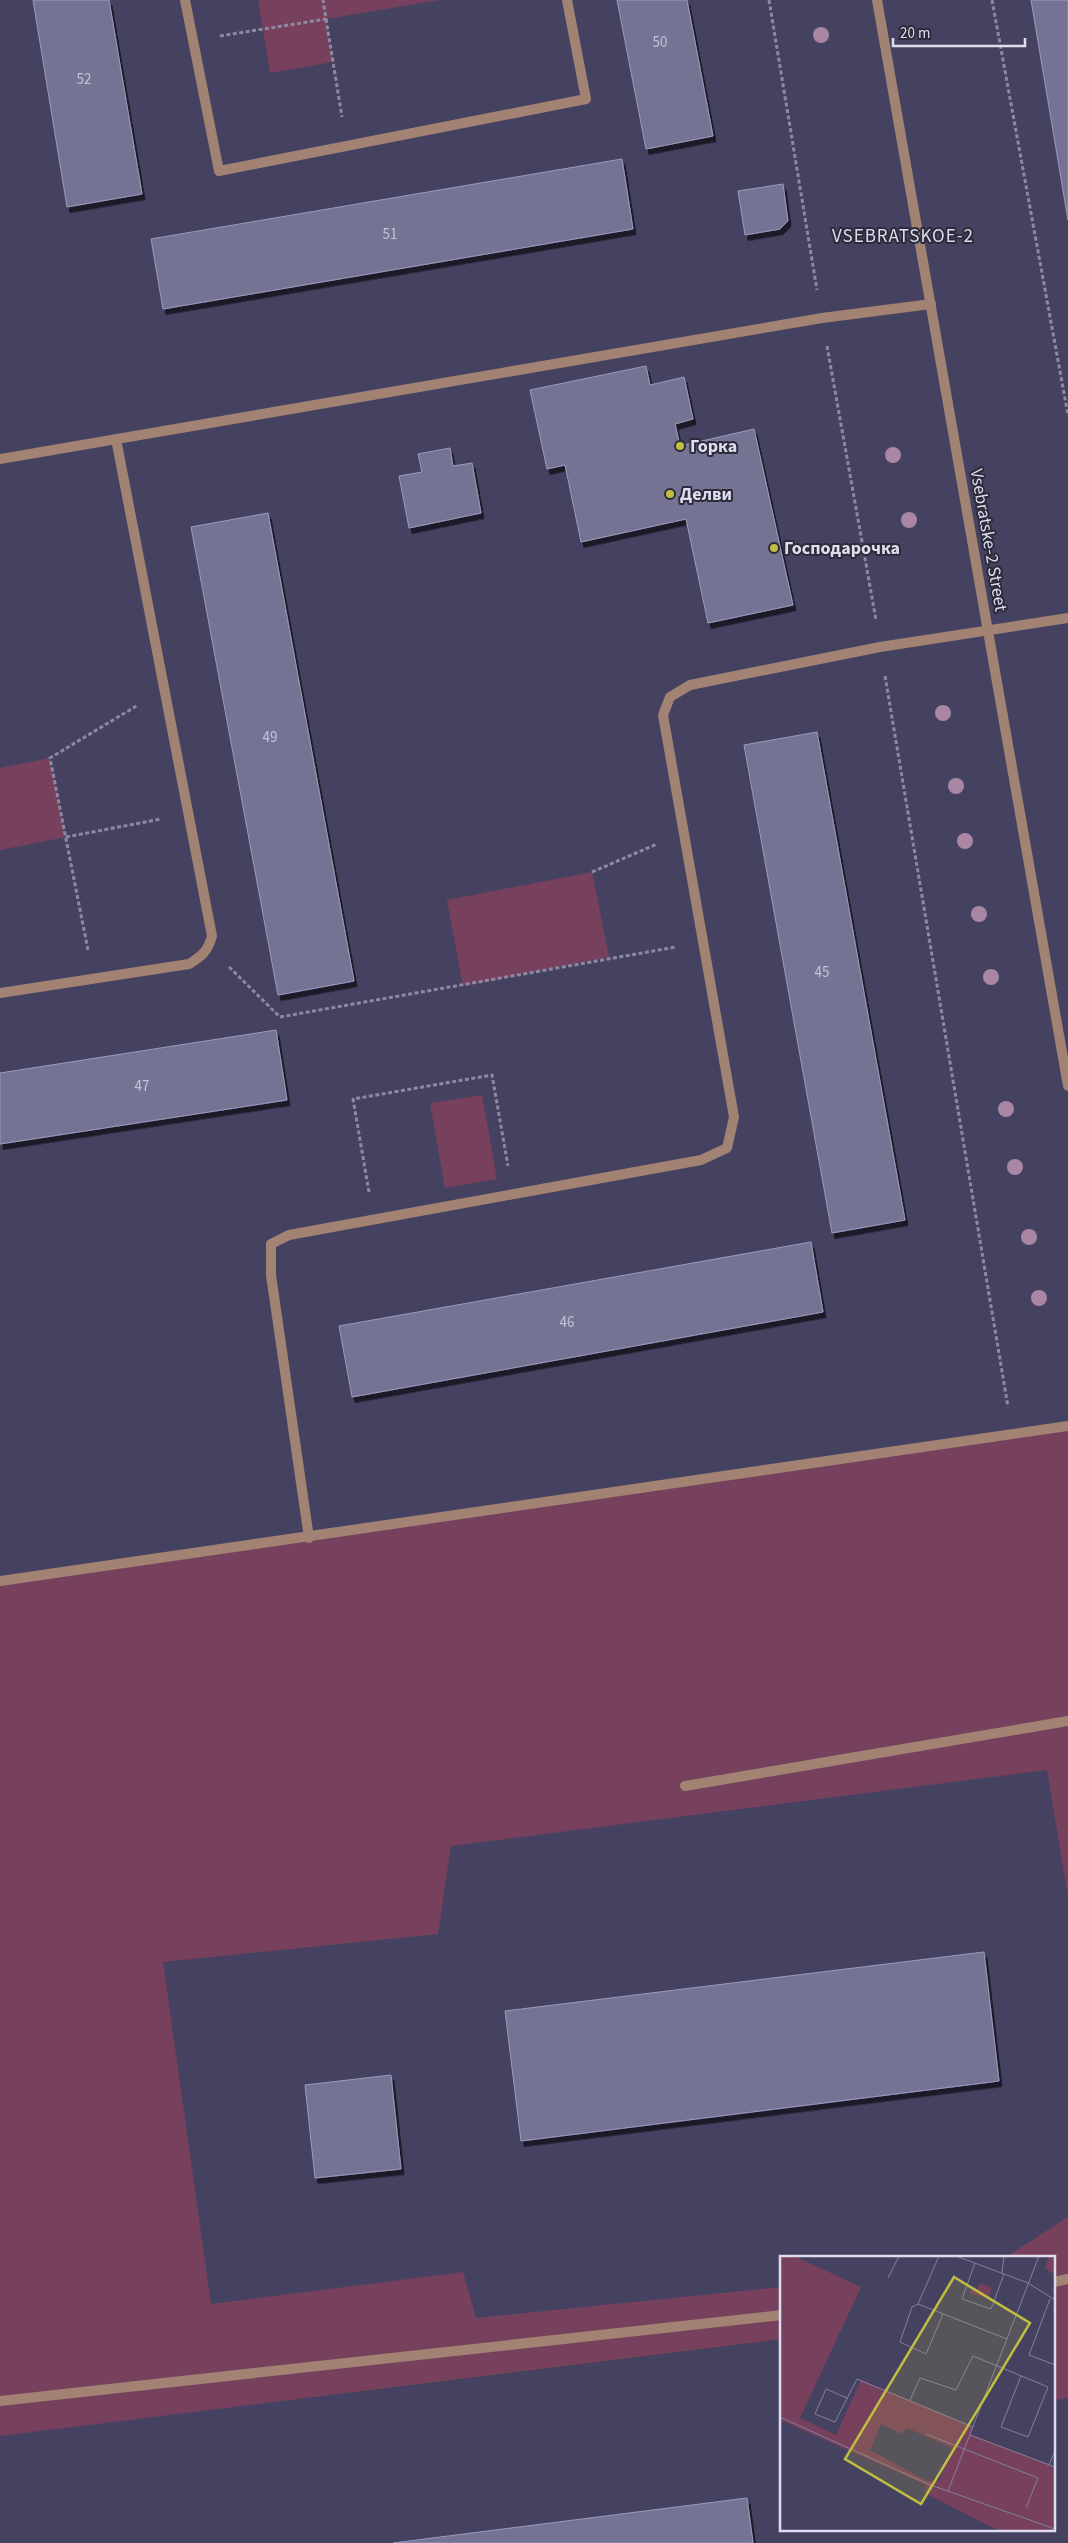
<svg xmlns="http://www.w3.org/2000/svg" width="1068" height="2543" font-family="'Source Sans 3',sans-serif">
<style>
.green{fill:#77415d}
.building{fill:#757394;stroke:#9c9abd;filter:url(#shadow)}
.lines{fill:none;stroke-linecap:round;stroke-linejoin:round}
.path{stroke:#8c8aa3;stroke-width:3;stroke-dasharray:4 2.5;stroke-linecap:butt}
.service{stroke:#a28273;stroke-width:10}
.minor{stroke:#a28273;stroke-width:10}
.tertiary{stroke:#a28273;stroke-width:10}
.tree{fill:#a986a4}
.poi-dot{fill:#c0be40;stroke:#2c2b39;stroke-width:2}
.labels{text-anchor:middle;stroke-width:4;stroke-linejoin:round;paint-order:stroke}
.number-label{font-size:15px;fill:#c4c2d9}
.poi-label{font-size:18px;font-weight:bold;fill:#deddf0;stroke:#2c2b39;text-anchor:start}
.street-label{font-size:18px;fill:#deddf0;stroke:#2c2b39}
.neighbourhood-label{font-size:19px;letter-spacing:1px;fill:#deddf0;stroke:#2c2b39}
.inset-road{fill:none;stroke:#82809a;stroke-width:1}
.view{fill:#c0be40;fill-opacity:0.15;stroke:#c0be40;stroke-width:2.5}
.inset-edge{fill:none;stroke:#deddf0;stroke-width:2.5}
</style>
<defs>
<filter id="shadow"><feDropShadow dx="3" dy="5.5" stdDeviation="0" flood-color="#0009"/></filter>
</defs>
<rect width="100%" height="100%" fill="#454261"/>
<g class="green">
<polygon points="258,0 439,0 326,19 333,62 270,73"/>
<polygon points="50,758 66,837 0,850 0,768"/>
<polygon points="592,872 609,957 463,986 447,900"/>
<polygon points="482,1095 497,1179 445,1188 430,1103"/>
<polygon points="1068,1426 1068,1897 1047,1770 451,1846 438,1934 163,1962 211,2304 463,2272 476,2318 782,2287 782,2339 0,2436 0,1581"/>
<polygon points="1068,2217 1068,2398 1054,2400 1054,2257 1006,2257"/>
</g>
<g class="building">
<polygon points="33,0 109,0 142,194 67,207"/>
<polygon points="617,0 687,0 713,136 646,149"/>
<polygon points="1031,0 1068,0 1068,220"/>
<polygon points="622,159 633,229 163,309 151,239"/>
<polygon points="783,184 788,221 780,229 745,235 738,191"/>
<polygon points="646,366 650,385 684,377 693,419 675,424 680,446 754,429 793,605 708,623 686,519 581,542 565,465 547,469 530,390"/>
<polygon points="450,448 453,466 472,463 481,513 409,528 399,476 422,472 418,454"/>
<polygon points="268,513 354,981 278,995 191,527"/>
<polygon points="817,732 905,1220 832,1233 744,745"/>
<polygon points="276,1030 287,1100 0,1144 0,1073"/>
<polygon points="811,1242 823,1312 352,1397 339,1326"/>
<polygon points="984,1952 999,2081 521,2141 505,2011"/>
<polygon points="391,2075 401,2169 315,2178 305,2085"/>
<polygon points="747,2498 753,2543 393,2543"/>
</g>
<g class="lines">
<g class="path">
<polyline points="769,0 817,290"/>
<polyline points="992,0 1068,415"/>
<polyline points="326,19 342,117"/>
<polyline points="220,36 326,19 323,0"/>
<polyline points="827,346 876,620"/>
<polyline points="885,676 1008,1407"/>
<polyline points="66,837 161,819"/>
<polyline points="592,872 657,844"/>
<polyline points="88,950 50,758 138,705"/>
<polyline points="229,967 280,1017 676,947"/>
<polyline points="369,1192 353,1099 492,1075 508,1166"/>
</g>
<g class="service">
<polyline points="185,0 219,171 586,99 567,0"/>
<polyline points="0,459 822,318 931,304"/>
<path d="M0,993l189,-29c13,-8 19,-13 23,-28l-96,-497"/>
<polyline points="309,1538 271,1275 271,1244 289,1235 701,1160 727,1148 734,1117 663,715 670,697 690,685 880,647 1068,618"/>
<polyline points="0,1581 1068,1426"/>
<polyline points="685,1786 1068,1721"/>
</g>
<g class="minor">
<polyline points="1054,2282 1068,2279"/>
<polyline points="0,2401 782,2315"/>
</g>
<polyline class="tertiary" points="877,0 1068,1086"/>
</g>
<g class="tree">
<circle cx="821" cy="35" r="8"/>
<circle cx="893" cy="455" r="8"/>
<circle cx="909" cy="520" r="8"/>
<circle cx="943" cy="713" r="8"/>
<circle cx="956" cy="786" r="8"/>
<circle cx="965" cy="841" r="8"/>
<circle cx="979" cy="914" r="8"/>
<circle cx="991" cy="977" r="8"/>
<circle cx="1006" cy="1109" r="8"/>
<circle cx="1015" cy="1167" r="8"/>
<circle cx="1029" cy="1237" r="8"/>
<circle cx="1039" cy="1298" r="8"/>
</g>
<g class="poi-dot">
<circle cx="680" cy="446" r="5"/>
<circle cx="670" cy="494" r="5"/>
<circle cx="774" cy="548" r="5"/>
</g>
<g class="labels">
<g class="number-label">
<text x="660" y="47">50</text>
<text x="84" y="84">52</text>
<text x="390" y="239">51</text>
<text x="270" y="742">49</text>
<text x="822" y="977">45</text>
<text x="142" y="1091">47</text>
<text x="567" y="1327">46</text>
</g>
<g class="poi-label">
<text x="690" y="452">Горка</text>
<text x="680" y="500">Делви</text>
<text x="784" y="554">Господарочка</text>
</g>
<g class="street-label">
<text transform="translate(989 540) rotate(80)" y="6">Vsebratske-2 Street</text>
</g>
<g class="neighbourhood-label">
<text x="903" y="242">VSEBRATSKOE-2</text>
</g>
</g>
<g transform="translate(780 2256)">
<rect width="275" height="275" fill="#454261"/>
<path d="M0,0h14l67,31 -61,131 36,17 25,-55 112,47 -3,7 85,33v64h-56l-74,-38 1,-8 -146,-65zM101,168l21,10 5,-6 45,20 -13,33h-12l-57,-31zM269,0h6v19l-10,-7zM200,27l12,5 -4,9 -18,-3 2,-7 5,2z" fill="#77415d" fill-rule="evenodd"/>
<path class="inset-road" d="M159,0l-21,48 89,35M176,0l72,27 27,17M195,7l-13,36 29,10 13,-35M222,17l2,-17M108,22l11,-22M270,43l-21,56 26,10M138,48l-6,3 -12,35 26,12 17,-40M67,142l-21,-9 -11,25 20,8 22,-43 116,48M130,144l10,-22 36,12 17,-34 75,31 -20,50 -27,-10 20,-51M0,161l148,67 127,45M146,178l112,44 -12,30M190,179l85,32M269,209l6,-14M168,235l91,-235"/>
<path class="view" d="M174,21l76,46 -109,181 -76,-45z"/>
<rect width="275" height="275" class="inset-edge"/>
</g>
<path d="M893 38v8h132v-8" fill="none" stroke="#deddf0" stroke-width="2.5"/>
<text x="900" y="38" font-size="15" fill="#deddf0" stroke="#2c2b39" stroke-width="4" paint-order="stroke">20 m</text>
</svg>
